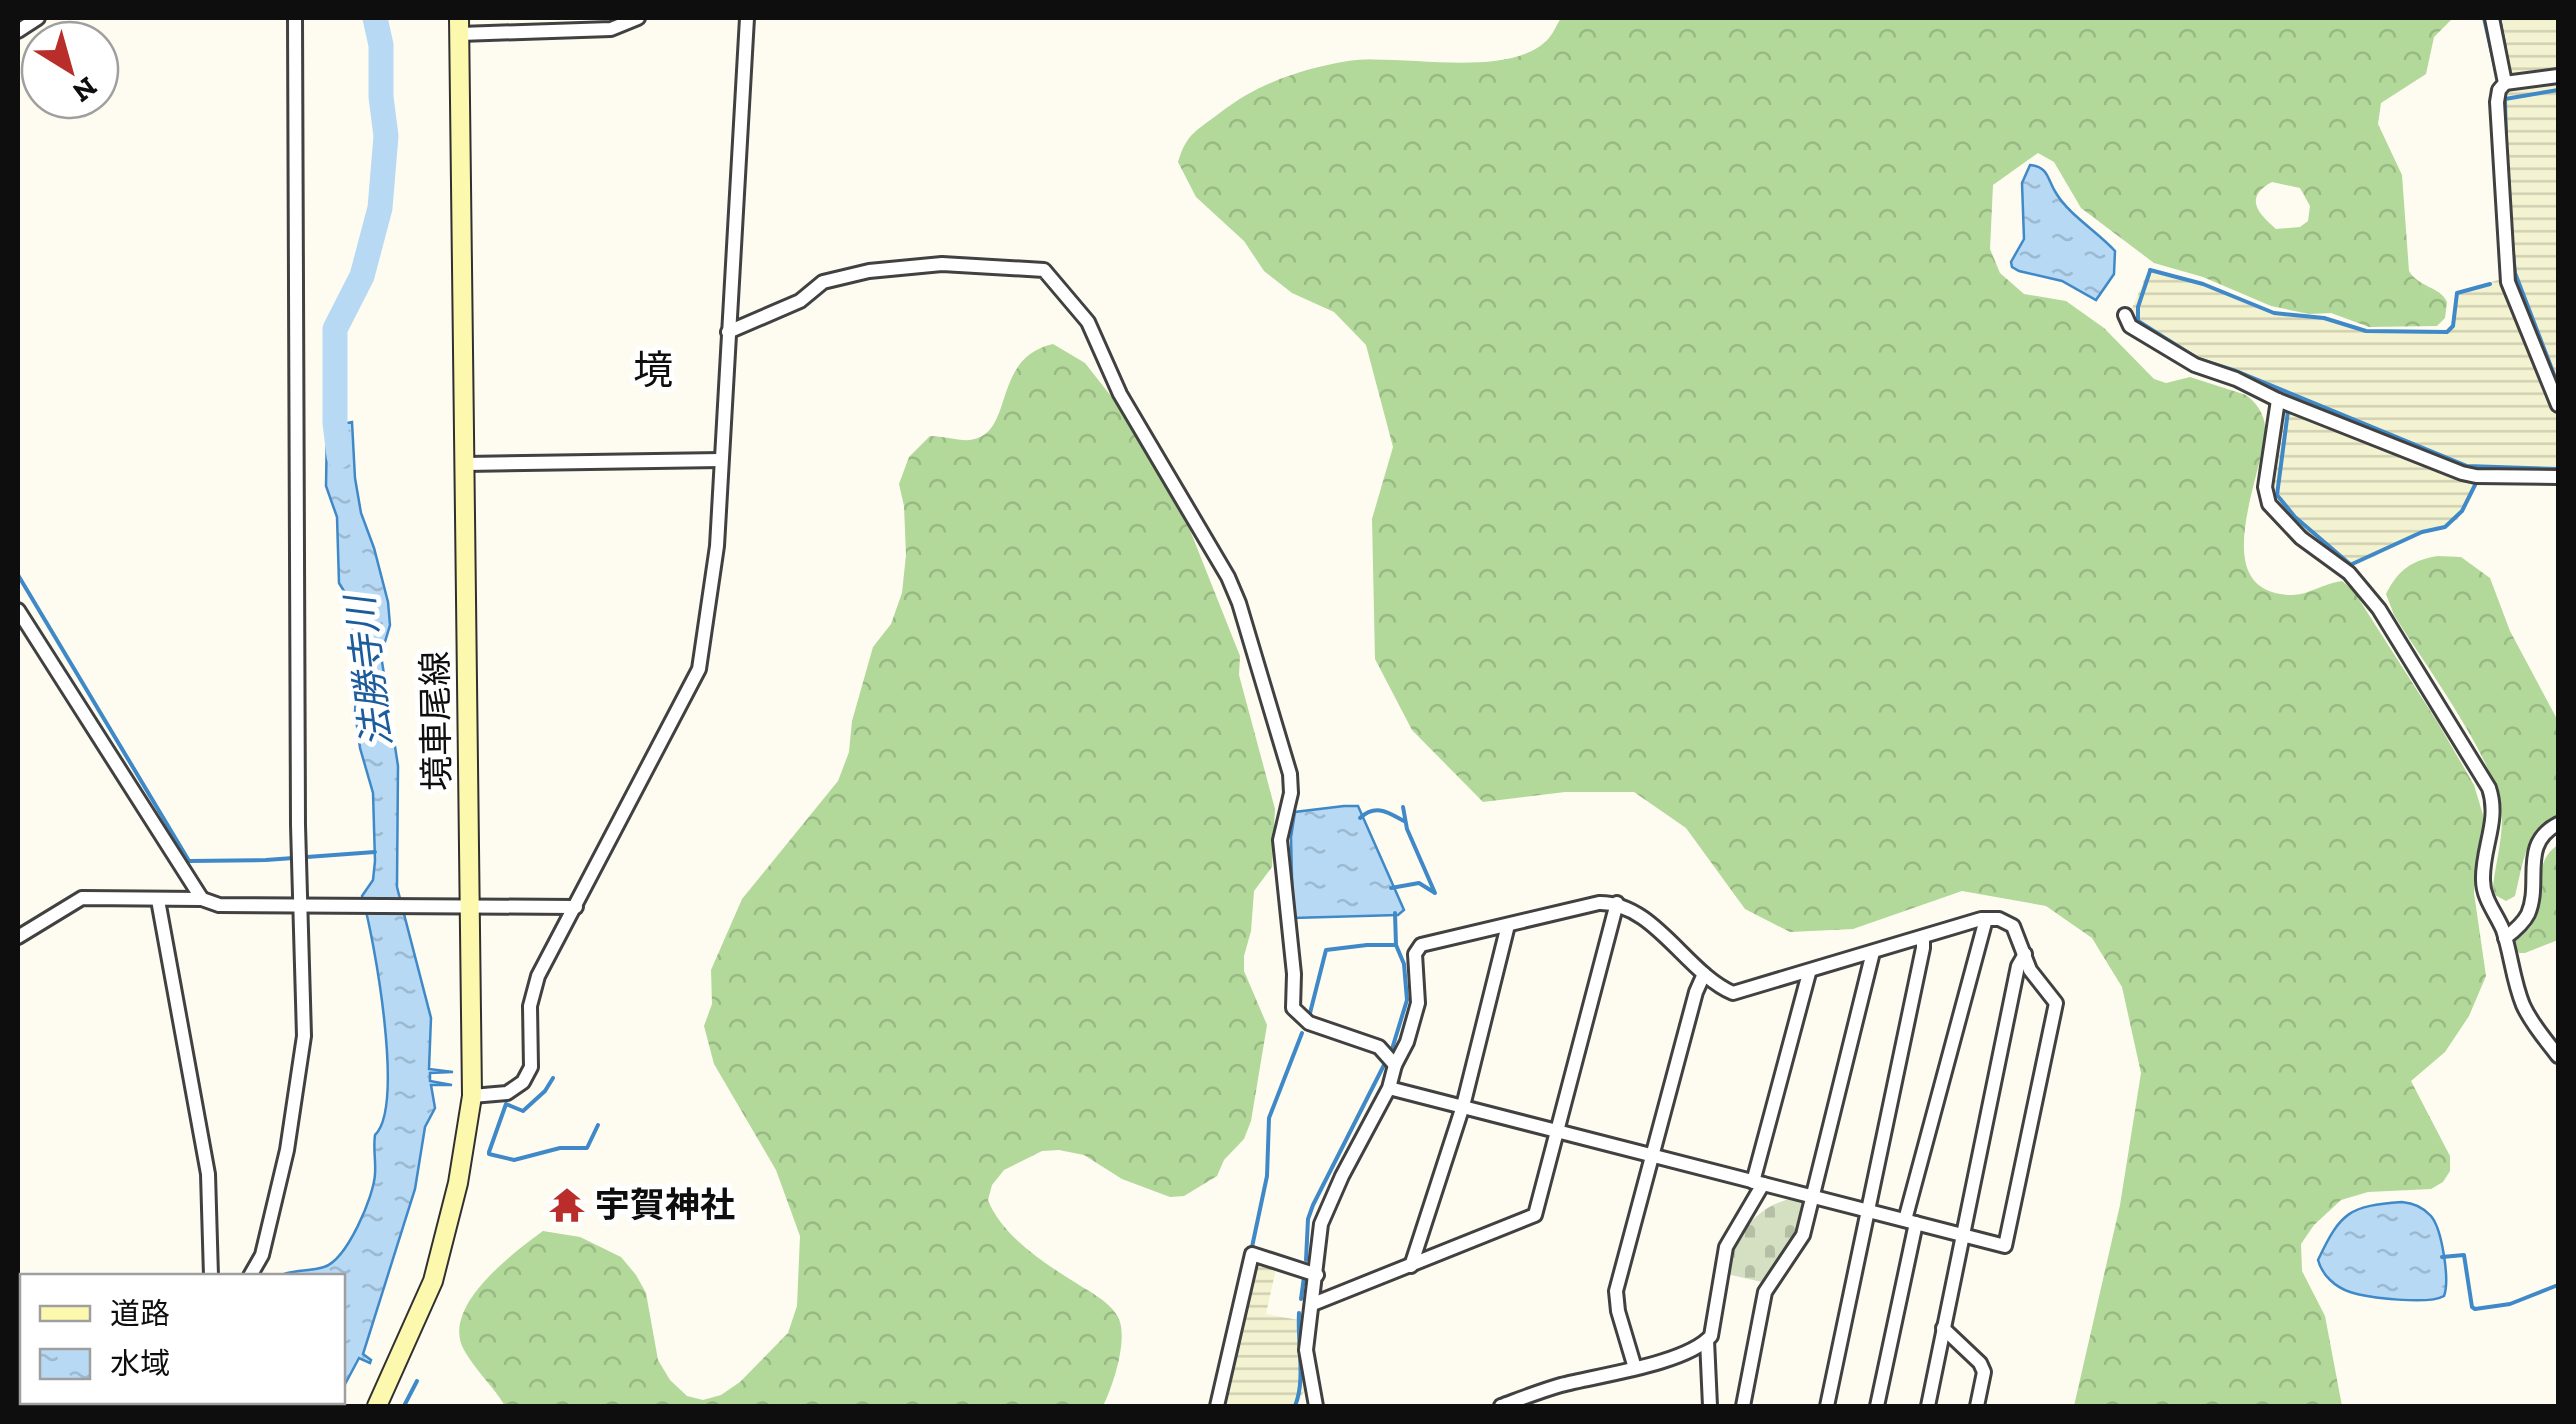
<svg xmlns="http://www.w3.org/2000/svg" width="2576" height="1424" font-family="'Zilla Slab','Noto Sans JP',serif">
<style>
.farmland{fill:url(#farmland-rules)}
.forest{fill:url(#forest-crowns);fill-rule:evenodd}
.cemetery{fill:url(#cemetery-stones)}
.water{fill:url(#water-ripples);stroke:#4089c8;stroke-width:2.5}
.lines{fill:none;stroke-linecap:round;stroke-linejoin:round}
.stream{stroke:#4089c8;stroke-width:4}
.river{stroke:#b7d9f4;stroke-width:25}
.street-casing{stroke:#414141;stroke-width:18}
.secondary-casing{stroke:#303030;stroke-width:22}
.street{stroke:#fff;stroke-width:12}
.secondary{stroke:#fcf8ae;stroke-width:18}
.labels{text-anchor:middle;stroke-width:10;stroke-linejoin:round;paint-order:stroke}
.street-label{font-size:35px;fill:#0e0e0e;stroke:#fff}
.poi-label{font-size:35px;font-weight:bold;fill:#0e0e0e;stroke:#fff;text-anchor:start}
.water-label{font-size:38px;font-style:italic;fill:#1c5c9c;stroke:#fff}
.quarter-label{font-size:40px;fill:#0e0e0e;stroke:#fff}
</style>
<defs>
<pattern id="farmland-rules" width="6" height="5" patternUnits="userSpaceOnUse" patternTransform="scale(2.5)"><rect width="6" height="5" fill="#f4f3d1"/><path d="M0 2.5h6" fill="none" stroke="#d0cfb2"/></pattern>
<pattern id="forest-crowns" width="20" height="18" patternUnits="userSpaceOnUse" patternTransform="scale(2.5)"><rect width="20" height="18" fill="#b2d89a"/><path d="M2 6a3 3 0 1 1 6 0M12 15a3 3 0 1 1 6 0" fill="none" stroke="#98b884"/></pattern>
<pattern id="cemetery-stones" width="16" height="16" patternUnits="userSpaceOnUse" patternTransform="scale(2.5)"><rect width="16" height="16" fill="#d4e0c1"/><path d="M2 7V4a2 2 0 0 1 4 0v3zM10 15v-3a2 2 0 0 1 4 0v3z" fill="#b5bfa5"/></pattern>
<pattern id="water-ripples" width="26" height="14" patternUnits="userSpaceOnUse" patternTransform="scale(2.5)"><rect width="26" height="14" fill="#b7d9f4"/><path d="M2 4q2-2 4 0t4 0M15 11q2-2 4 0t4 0" fill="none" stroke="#9cb9d0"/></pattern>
</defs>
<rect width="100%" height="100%" fill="#fefcf0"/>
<g class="farmland">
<polygon points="2495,18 2558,18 2558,72 2514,76 2509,73"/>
<polygon points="2558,82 2558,399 2509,279 2501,97 2509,90"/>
<polygon points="2149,268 2201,282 2275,312 2325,317 2367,330 2387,331 2446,331 2452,326 2457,293 2504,278 2558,413 2558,475 2469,472 2196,363 2128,318"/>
<polygon points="2285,406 2479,479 2471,498 2457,520 2444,529 2421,533 2349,569 2297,530 2268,494 2279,413"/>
<polygon points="1252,1260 1277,1264 1266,1314 1304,1321 1307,1390 1303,1393 1297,1406 1219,1406"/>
</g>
<g class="forest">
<path d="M1561,18h892l-19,19 -8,37 -45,29 -3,21 24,51 7,96c10,17 31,15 38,31l-2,16 -8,8 -68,1 -38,-14 -22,1 -38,-8 -68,-29 -49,-14 -73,-55 -27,-46 -16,-9 -45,32 -3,64 10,24 24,21 42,7 38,27 50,51 12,4 24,-6 56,18c10,7 19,20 19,33 1,42 -62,164 25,167 17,1 34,-12 52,-14l11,9 85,133 36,62 9,30v20l-7,22 -2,36 12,83 -17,40 -24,36 -34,29 39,75v15l-7,11 -12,7 -63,3 -27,8 -27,25 -13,19 1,27 23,45 17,90h-268l46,-201 21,-132 -19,-86 -30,-49 -46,-32 -84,-15 -109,38 -63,3 -45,-23 -59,-81 -52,-36h-69l-82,10 -71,-72 -37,-71 -3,-140 21,-72 -27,-102 -32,-33 -42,-19 -28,-22 -20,-30 -48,-44 -18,-35c9,-30 19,-31 43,-50 38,-29 80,-43 127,-51 53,-8 163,20 201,-23 5,-6 8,-14 12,-20zM2272,182l28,6 10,18 -2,15 -8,6 -24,2c-19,-16 -32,-32 -4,-47z"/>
<path d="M1053,344l32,19 29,37 70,115 56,141 -1,19 36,134 -3,58 -18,24 -3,40 -7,25v15l23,54 -16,96 -7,18 -20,21 -7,16 -33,20 -14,1 -48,-18 -38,-24 -25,-5 -17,1 -38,19 -12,15 -4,15c14,36 56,63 88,83 14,9 34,19 42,34 11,21 -5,69 -15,89h-598c-11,-19 -30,-36 -41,-56 -24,-43 49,-97 79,-119l37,6 41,20 15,18 10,18 12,67 12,20 17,16 16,4 18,-5 19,-13 48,-49 9,-27 3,-70 -24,-66 -62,-106 -10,-38 8,-22 -1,-34 31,-71 96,-118 11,-29 3,-31 21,-74 18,-23 11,-31 4,-38 -2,-49 -5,-22 10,-27 21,-21c12,0 29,5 40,4 46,-6 20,-82 83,-96z"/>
<path d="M2438,556l23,1 29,21 20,53 48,90v94c-33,14 -35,50 -43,81l-9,5 -11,-6 -2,-9c3,-26 13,-58 7,-84 -12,-52 -76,-139 -106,-187l-8,-21c12,-24 26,-34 52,-38z"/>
<path d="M2558,845v95l-33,13h-6l-6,-10c8,-7 18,-14 22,-24 11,-24 -4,-57 23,-74z"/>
</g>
<path class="cemetery" d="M1794,1198l12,2 -7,34 -33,49 -39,-9c6,-37 28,-68 67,-76z"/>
<g class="water">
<path d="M2030,165c19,2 17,14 26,28 13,22 42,39 59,58l-1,23 -18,26 -34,-19 -43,-10 -7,-4 -1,-5 13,-23 -2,-56z"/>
<path d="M352,422l3,56 6,35 13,35 14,54 2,23 -9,30 17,111 -1,121 34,131 -2,51 24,3 -23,1v8l22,4h-21l4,23 -10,19 -10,62 -52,165 8,6 -1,3 -11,-5 -16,30 -1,-112h-63c13,-7 30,-4 45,-9 23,-7 50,-71 51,-93 1,-13 -2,-26 0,-39 30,-29 -1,-198 -13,-239l11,-16 2,-19 -2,-68 -13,-45 -5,-36 4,-64 -9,-9 4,-16 -5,-24 -10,-16 -2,-66 -11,-31 1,-59z"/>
<polygon points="1344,806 1358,806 1404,910 1398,915 1293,918 1291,837 1295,812"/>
<path d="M2402,1202c12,1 21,5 29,14 11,13 19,64 13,80 -15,9 -76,2 -94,-4 -15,-5 -28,-17 -32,-32 23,-49 32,-54 84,-58z"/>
</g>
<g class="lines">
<g class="stream">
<polyline points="2484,18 2496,71"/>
<polyline points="2499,18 2505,48"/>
<polyline points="2558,18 2558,21"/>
<polyline points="2506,145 2505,99 2558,90"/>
<polyline points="2511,234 2515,273 2558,385"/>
<polyline points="2150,270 2203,284 2274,313 2324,318 2366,331 2447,332 2453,326 2457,293 2490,284"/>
<polyline points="2150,271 2138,307 2138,321 2198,359 2236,371 2467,466 2558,469"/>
<polyline points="2288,411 2277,495 2295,517 2351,565"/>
<polyline points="2350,565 2422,532 2445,527 2462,511 2476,483"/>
<polyline points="18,575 189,861 266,860 375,852"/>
<path d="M1360,818c16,-15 29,-5 44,3"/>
<polyline points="1391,888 1419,883 1435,893 1407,829 1403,807"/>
<polyline points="1309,1017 1326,950 1367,945 1396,945"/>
<polyline points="1415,1035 1422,1011"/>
<polyline points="1392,1049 1407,1000 1404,964 1396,945 1395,913"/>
<polyline points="489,1152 506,1104 523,1111 545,1091 553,1078"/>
<polyline points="489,1154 514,1160 560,1148 587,1148 598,1125"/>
<polyline points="1252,1247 1267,1176 1269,1118 1302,1033"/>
<polyline points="2442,1257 2464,1255 2472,1307 2475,1309 2510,1304 2558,1285"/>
<polyline points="1306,1260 1308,1219 1313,1205 1385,1063"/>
<polyline points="1301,1299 1304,1277"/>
<polyline points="1233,1311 1245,1257"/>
<polyline points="404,1406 417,1381"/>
<path d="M1295,1406c11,-27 2,-62 4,-93"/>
</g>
<polyline class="river" points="339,456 335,423 335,329 362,276 380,208 386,136 381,97 381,45 375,18"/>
<defs>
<g id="street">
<polyline points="2492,18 2505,83 2499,90 2497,102 2508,282 2558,405"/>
<polyline points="18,31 38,18"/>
<polyline points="460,34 611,29 638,18"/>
<polyline points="2505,83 2558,76"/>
<polyline points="2125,315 2130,326 2195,365 2236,379 2278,400 2462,473 2476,476 2558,477"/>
<polyline points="728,332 800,301 823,282 869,271 942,264 1044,270 1088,322 1120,394 1228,577 1239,603 1290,774 1291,793 1280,840 1294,974 1293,1008 1309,1023 1379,1047 1395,1065"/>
<path d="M2278,400l-13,87 4,17 32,34 48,35 30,36 110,179c11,33 -7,59 -6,92 0,19 13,33 20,50 8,24 10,51 20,75 9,20 23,35 35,51"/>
<polyline points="465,464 721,460"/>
<polyline points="18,610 202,899"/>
<polyline points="158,900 208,1174 211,1276"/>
<polyline points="18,937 82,898 202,899 219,905 576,907"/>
<path d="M2505,938c8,-6 18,-14 23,-24 14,-32 -9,-70 30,-90"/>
<polyline points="472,1096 507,1093 523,1082 531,1067 530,1006 538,976 699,669 717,546 747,18"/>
<polyline points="1753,1182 1809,973"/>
<polyline points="1905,1220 1986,919"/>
<polyline points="1411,1266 1463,1106 1508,925"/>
<polyline points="250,1276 262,1255 287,1150 304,1036 298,825 295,18"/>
<polyline points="1313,1304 1535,1215 1617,903"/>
<polyline points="1943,1328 1980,1363 1984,1372 1977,1406"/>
<polyline points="1707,1340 1710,1406"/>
<polyline points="1635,1368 1618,1311 1616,1291 1696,992 1704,974"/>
<polyline points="80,1406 88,1402"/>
<polyline points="180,1406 183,1402"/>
<polyline points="1217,1406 1252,1254 1317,1275"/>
<path d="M1316,1406l-10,-56 15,-126 21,-48 47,-88 6,-23 12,-23 11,-39 -3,-49 6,-9 178,-42c55,-1 87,70 134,90l248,-74h18l14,7 17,44 26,33 -51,243 -616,-158"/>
<path d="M1501,1406c19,-7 39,-15 60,-21 38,-10 125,-21 150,-49l15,-89 37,-63"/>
<polyline points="1743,1406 1765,1292 1803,1235 1873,952"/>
<polyline points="1827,1406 1923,948 1923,937"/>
<polyline points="1877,1406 1916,1223"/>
<polyline points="1928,1406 2018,966 2025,954"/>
</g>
<polyline id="secondary" points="377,1406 433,1281 458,1183 472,1096 459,18"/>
</defs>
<use href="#street" class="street-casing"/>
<use href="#secondary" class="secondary-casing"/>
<use href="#street" class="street"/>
<use href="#secondary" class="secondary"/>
</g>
<defs>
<symbol id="temple-bare" viewBox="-9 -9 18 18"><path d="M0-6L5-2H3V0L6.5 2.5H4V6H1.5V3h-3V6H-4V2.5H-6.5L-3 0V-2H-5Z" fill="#b92e2b" stroke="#fff" stroke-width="2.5" paint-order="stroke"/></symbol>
</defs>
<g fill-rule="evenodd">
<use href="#temple-bare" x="542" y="1180" width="50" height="50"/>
</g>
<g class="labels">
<g class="street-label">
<text transform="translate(436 721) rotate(-91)" y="12">境車尾線</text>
</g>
<g class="poi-label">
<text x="595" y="1217">宇賀神社</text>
</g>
<g class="water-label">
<text transform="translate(369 672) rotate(-97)" y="13">法勝寺川</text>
</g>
<g class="quarter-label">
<text x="653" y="384">境</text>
</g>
</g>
<rect width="2576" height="1424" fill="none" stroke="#0e0e0e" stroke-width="40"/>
<rect x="20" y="1274" width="325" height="130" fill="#ffffff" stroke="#9f9f9f" stroke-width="2.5"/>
<rect x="40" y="1306" width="50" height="15" fill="#fcf8ae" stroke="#9f9f9f" stroke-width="2.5"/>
<text x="110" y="1324" font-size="30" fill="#0e0e0e">道路</text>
<rect x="40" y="1349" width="50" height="30" fill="url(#water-ripples)" stroke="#9f9f9f" stroke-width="2.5"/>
<text x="110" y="1374" font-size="30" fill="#0e0e0e">水域</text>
<g transform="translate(70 70) rotate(143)"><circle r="48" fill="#ffffff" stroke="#9f9f9f" stroke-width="2.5"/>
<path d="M0-8L18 38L0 25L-18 38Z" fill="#b92e2b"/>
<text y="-15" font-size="28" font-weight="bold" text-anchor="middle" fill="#0e0e0e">N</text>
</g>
</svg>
